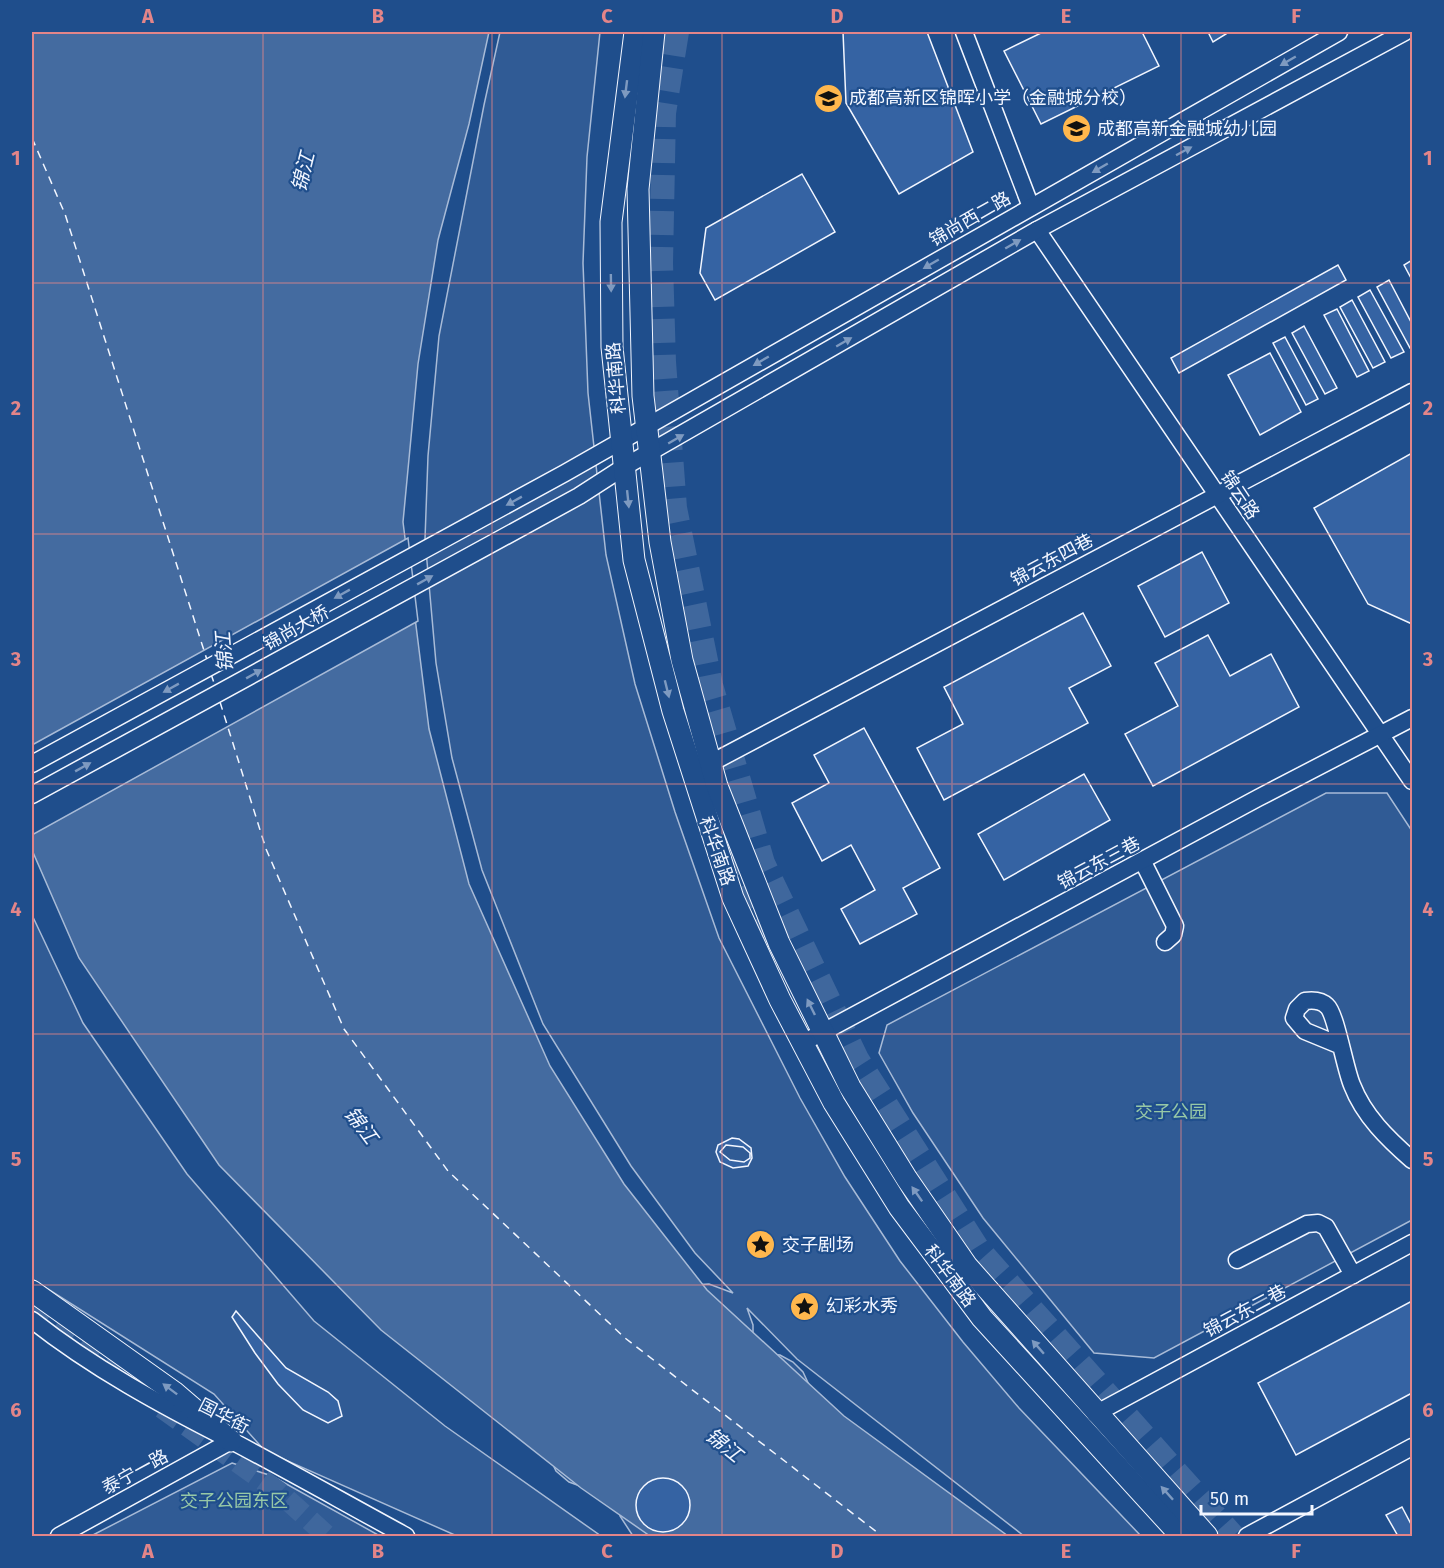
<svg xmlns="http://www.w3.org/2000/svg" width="1444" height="1568" font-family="'Fira Sans','Noto Sans SC',sans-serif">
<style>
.built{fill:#305b95;stroke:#a8bbd7;stroke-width:1.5}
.water{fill:#446ba0;stroke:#a8bbd7;stroke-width:1.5}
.pier{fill:#1f4e8c;stroke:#a8bbd7;stroke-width:1.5}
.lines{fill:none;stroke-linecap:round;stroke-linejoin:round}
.ferry{stroke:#f2f6ff;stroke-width:1.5;stroke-dasharray:8 6;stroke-linecap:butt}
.building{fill:#3563a3;stroke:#f2f6ff;stroke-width:1.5;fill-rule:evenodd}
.major-tunnel{stroke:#3f679d;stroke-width:21;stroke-dasharray:21 10;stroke-linecap:butt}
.highway-tunnel{stroke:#3f679d;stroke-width:24;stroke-dasharray:24 12;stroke-linecap:butt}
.minor-casing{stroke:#f2f6ff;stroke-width:19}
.major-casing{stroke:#f2f6ff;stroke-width:23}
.minor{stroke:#1f4e8c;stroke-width:16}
.major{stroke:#1f4e8c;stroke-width:21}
.oneway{fill:#7e9ac0}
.grid{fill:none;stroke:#e38589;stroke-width:1.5;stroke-opacity:0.55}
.labels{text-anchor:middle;stroke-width:4.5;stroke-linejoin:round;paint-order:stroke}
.poi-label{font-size:18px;fill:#f2f6ff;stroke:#1f4e8c;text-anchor:start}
.street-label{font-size:18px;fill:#f2f6ff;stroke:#1f4e8c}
.park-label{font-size:18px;fill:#97c8a6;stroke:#1f4e8c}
.water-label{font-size:20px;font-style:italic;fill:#f2f6ff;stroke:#1f4e8c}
.neatline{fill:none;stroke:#e38589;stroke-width:2}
.grid-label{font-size:20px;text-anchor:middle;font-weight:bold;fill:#e38589}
</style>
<rect width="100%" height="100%" fill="#1f4e8c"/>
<g class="built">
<polygon points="500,32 600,32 587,157 583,263 588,393 606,555 635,684 675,812 719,938 800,1098 845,1177 900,1261 963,1342 1019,1408 1141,1536 1024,1536 797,1359 747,1308 753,1325 753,1341 765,1354 780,1355 793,1362 803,1372 809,1385 695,1536 633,1536 620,1516 619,1500 569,1482 556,1471 549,1456 693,1285 709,1284 733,1293 695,1253 631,1166 543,1024 482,870 452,758 436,663 425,539 428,456 439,336 484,105"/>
<polygon points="1326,793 1387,793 1412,831 1412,1220 1154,1358 1094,1353 983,1218 913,1113 879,1053 887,1025"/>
<polygon points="32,915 83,1023 187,1174 314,1321 445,1426 601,1536 457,1536 265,1451 214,1394 32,1279"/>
<polygon points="232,1463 272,1476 380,1536 91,1536"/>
</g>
<polygon class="water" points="32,32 489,32 469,124 438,240 418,364 403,522 429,729 469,884 550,1066 624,1184 707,1290 844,1416 1008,1536 650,1536 581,1488 381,1330 219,1165 79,958 32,850"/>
<polygon class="pier" points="408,538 418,621 32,835 32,745"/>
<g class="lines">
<g class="ferry">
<polyline points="32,138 65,214 207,660"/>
<polyline points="211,674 215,686"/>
<polyline points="220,702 266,849 344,1029 448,1171 625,1338 882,1536"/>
</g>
</g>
<g class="building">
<polygon points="843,32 927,32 973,152 899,194 846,103"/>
<polygon points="1043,32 1142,32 1159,66 1041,124 1004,51"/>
<polygon points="1208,32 1225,32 1226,34 1213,42"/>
<polygon points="802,174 835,232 715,300 700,273 706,228"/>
<polygon points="1412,260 1412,280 1404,265"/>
<polygon points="1338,265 1346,280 1179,373 1171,358"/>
<polygon points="1389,280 1412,324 1412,347 1410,348 1377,287"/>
<polygon points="1370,290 1404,352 1391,358 1358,297"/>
<polygon points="1352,300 1385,362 1373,368 1340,307"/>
<polygon points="1337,309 1369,371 1357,377 1324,315"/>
<polygon points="1304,326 1337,388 1325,394 1292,333"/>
<polygon points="1285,337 1318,399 1306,405 1273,343"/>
<polygon points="1270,353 1301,412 1260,435 1228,375"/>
<polygon points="1412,453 1412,624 1368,604 1314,508"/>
<polygon points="1202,552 1229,603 1165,637 1138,586"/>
<polygon points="1083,613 1111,666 1069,688 1088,723 944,800 917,748 963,724 944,687"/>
<polygon points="1208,635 1230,676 1271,654 1299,707 1153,786 1125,734 1178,706 1155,663"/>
<polygon points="864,728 940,868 903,888 917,914 860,944 841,909 875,890 851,845 822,861 792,803 829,783 814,755"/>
<polygon points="1084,774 1110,820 1004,880 978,834"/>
<path d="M732,1138l7,1 12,9 1,10 -4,8 -15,2 -13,-6 -4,-10 2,-7zM726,1145l17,2 7,6v5l-6,4 -14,-2 -10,-8z"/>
<polygon points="1412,1301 1412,1393 1296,1455 1258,1383"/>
<polygon points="236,1311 286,1368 328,1392 338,1401 342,1416 328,1423 303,1410 278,1384 255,1353 232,1317"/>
<circle cx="663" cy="1505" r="27"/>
<polygon points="1402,1507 1412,1526 1412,1536 1398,1536 1386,1515"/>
</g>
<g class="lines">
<g class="major-tunnel">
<polyline points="32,1305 117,1372"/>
<polyline points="162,1408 279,1492 327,1536"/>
</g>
<g class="highway-tunnel">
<polyline points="677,32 664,113 661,263 664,362 675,508 711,685 763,863 857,1059 978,1249 1233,1536"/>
<polyline points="726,854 772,960"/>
<polyline points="885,1169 942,1248"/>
</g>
<defs>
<g id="minor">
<polyline points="964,32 1031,207"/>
<polyline points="1037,230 1412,781"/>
<polyline points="711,763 1412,392"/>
<polyline points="32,764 565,473 1339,32"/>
<polyline points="32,795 579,496 624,467 1037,230 1405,32"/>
<polyline points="1143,862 1175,926 1173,935 1165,942"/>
<polyline points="812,1038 1258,798 1412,718"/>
<path d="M1339,1045l-34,-14 -11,-13 3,-9 8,-8c7,-1 16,-1 22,5 9,8 18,63 25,79 12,31 36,54 60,75"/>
<polyline points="1237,1260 1307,1224 1318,1223 1326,1227 1353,1275"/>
<path d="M32,1320c61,48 129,85 198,120 59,31 117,64 176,96"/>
<polyline points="1095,1414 1412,1243"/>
<polyline points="59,1536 231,1441"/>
<polyline points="1247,1536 1412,1447"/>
</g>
<g id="major">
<polyline points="635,32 611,222 612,347 634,560 673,711 733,898 780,1000 834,1103 899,1207 982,1318 1181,1536"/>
<polyline points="654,32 638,189 643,396 660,542 682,660 717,786 779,943 850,1087 907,1179 967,1266 1207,1536"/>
<polyline points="32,1291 174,1392 231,1441"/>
</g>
</defs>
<use href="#minor" class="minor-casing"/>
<use href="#major" class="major-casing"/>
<use href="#minor" class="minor"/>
<use href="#major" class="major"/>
</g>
<defs><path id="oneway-solid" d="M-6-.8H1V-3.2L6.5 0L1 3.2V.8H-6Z" transform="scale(1.5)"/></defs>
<g class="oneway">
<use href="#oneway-solid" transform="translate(1288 61) rotate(150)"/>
<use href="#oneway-solid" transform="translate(626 89) rotate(97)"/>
<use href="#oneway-solid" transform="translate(1184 151) rotate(-28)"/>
<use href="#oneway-solid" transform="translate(1100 168) rotate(150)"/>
<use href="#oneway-solid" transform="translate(1013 244) rotate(-30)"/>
<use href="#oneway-solid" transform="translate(931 264) rotate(150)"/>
<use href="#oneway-solid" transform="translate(611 283) rotate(89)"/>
<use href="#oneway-solid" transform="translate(844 342) rotate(-30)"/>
<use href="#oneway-solid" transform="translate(761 361) rotate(150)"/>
<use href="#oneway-solid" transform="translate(676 439) rotate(-30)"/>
<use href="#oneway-solid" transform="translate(628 499) rotate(84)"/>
<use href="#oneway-solid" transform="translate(514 501) rotate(151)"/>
<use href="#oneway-solid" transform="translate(425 580) rotate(-29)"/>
<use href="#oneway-solid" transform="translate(342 594) rotate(151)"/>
<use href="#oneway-solid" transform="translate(254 674) rotate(-29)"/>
<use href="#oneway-solid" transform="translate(171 688) rotate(151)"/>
<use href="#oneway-solid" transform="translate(667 689) rotate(76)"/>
<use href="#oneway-solid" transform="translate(83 767) rotate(-29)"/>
<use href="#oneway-solid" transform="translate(811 1007) rotate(-116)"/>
<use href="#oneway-solid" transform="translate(917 1194) rotate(-125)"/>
<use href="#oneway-solid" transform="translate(1038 1347) rotate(-131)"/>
<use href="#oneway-solid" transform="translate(170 1389) rotate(-143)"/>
<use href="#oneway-solid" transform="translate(1167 1493) rotate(-132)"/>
</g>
<path class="grid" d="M263,32v1504M492,32v1504M722,32v1504M952,32v1504M1181,32v1504M32,283h1380M32,534h1380M32,784h1380M32,1034h1380M32,1285h1380"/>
<defs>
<symbol id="school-disc" viewBox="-11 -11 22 22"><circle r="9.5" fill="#ffb74d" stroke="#1f4e8c"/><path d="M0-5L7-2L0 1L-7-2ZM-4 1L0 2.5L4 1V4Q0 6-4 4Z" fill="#111"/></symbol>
<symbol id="sight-disc" viewBox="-11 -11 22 22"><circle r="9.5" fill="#ffb74d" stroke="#1f4e8c"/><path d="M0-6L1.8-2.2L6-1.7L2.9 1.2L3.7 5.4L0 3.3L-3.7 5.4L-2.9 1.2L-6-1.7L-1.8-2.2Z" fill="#111"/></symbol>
</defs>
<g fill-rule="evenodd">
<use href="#school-disc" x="812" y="82" width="33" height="33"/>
<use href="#school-disc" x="1060" y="112" width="33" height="33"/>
<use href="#sight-disc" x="744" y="1228" width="33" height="33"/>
<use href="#sight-disc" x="788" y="1290" width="33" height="33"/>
</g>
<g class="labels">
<g class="poi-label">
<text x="849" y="104">成都高新区锦晖小学（金融城分校）</text>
<text x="1097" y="135">成都高新金融城幼儿园</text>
<text x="782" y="1251">交子剧场</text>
<text x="826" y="1312">幻彩水秀</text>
</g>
<g class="street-label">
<text transform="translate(970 219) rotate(-30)" y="6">锦尚西二路</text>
<text transform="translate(616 378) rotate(-95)" y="6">科华南路</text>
<text transform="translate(1240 495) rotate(56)" y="6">锦云路</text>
<text transform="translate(1052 560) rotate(-28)" y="6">锦云东四巷</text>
<text transform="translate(296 628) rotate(-29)" y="6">锦尚大桥</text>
<text transform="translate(717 851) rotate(71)" y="6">科华南路</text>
<text transform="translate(1099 863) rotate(-28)" y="6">锦云东三巷</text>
<text transform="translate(950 1276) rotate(53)" y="6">科华南路</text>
<text transform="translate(1245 1311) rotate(-28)" y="6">锦云东二巷</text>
<text transform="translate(224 1416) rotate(27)" y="6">国华街</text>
<text transform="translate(135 1472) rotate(-29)" y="6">泰宁一路</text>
</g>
<g class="park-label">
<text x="1171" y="1118">交子公园</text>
<text x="234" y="1507">交子公园东区</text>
</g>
<g class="water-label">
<text transform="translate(303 172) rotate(-76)" y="7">锦江</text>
<text transform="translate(224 652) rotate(-94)" y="7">锦江</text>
<text transform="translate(361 1125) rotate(53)" y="7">锦江</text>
<text transform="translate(724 1445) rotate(39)" y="7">锦江</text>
</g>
</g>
<rect width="1444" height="1568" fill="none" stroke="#1f4e8c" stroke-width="66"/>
<path d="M1201 1505v9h111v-9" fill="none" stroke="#f2f6ff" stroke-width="3"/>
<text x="1210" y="1505" font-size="18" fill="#f2f6ff" stroke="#1f4e8c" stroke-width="4.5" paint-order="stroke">50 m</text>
<rect x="33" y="33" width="1378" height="1502" class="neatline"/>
<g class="grid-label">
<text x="148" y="23">A</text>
<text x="378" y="23">B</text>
<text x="607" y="23">C</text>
<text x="837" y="23">D</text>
<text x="1066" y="23">E</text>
<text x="1296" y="23">F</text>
<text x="16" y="165">1</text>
<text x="1428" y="165">1</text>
<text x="16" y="415">2</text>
<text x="1428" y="415">2</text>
<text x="16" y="666">3</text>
<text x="1428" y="666">3</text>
<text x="16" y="916">4</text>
<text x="1428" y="916">4</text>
<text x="16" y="1166">5</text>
<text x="1428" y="1166">5</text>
<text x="16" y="1417">6</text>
<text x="1428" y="1417">6</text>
<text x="148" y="1558">A</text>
<text x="378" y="1558">B</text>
<text x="607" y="1558">C</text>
<text x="837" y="1558">D</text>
<text x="1066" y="1558">E</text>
<text x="1296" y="1558">F</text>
</g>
</svg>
